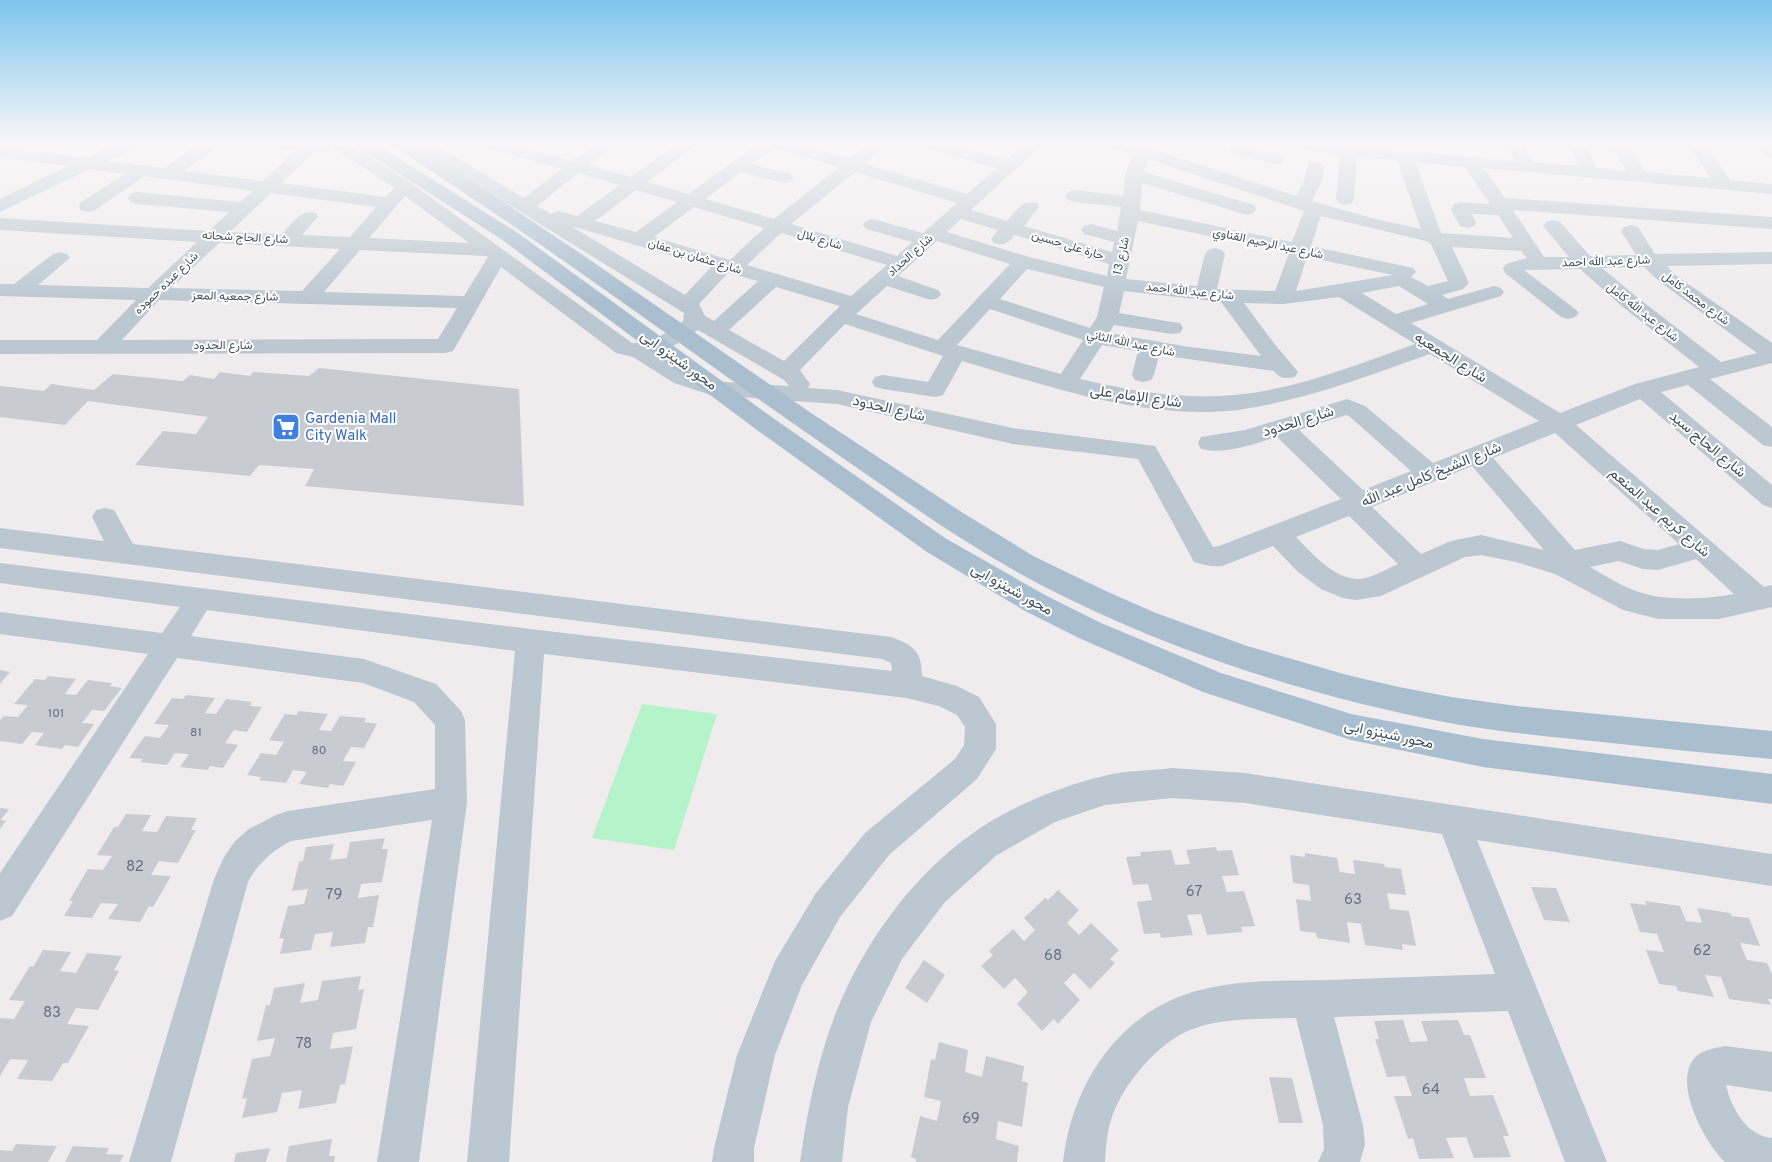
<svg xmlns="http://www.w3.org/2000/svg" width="1772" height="1162" font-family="Overpass,Vazirmatn,sans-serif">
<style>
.green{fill:#b5f3cb}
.building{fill:#c8ccd2}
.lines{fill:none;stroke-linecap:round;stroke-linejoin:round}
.minor{fill:#bbc8d1;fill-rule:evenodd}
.major{fill:#a9becf;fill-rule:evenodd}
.labels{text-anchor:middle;stroke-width:4;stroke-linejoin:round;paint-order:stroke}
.far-street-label{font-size:12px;fill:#43515c;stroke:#fff}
.number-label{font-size:12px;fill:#64707a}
.street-label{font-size:15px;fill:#43515c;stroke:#fff}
.shop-label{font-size:15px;fill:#366cbe;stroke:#fff;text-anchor:start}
.near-number-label{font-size:15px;fill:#64707a}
</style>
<rect width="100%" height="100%" fill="#f0eced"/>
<polygon class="green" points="642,704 717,714 674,850 592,838"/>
<g class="building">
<polygon points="319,368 519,389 524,506 305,486 314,469 259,465 250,476 135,465 163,431 196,434 208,417 88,401 65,425 0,417 0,386 44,391 51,384 94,390 113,374 183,381 190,375 214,379 220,372 250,376 253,372 309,376"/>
<polygon points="0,670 10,672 0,684"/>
<polygon points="48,676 76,679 65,694 76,695 88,680 112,683 110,686 122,688 104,711 92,710 82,723 94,724 78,747 65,745 62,749 35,745 44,733 32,732 22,744 0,741 0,720 4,716 18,717 28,705 14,704 35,679 45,680"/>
<polygon points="186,695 215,698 205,713 216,714 226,699 252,702 250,706 262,707 247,732 234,730 225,743 238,745 223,768 210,766 208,770 180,767 189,754 175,753 167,765 140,762 143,759 129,758 145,736 160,738 169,725 154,724 172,698 183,699"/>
<polygon points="299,711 328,714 319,730 331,731 340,716 366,718 364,722 377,724 364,748 351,747 343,761 356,762 343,786 330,784 328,788 299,784 307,772 293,770 286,783 259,780 261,777 247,775 261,753 276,755 284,742 269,740 285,714 296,715"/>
<polygon points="0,808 9,809 1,820 6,821 0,829"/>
<polygon points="126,814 151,815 142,831 157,832 166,816 197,818 191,830 196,830 178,863 159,861 151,875 171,876 153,907 149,906 140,922 108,919 118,904 101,903 92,918 64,916 73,901 69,901 88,869 103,870 112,856 97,855 114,827 118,827"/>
<polygon points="385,838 382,849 388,849 382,882 361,884 358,898 379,895 373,927 368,927 365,943 330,947 333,932 315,934 311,950 280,954 284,938 279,939 288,906 304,904 308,889 292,891 299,862 303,861 306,847 334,844 330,860 347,858 350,842"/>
<polygon points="1216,847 1217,851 1232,850 1239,875 1222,876 1227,892 1244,891 1255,926 1241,927 1243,932 1207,935 1201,914 1187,915 1193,935 1161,938 1160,933 1144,934 1137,902 1152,900 1148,884 1133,885 1126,857 1141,856 1140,852 1171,850 1175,865 1190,864 1186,850"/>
<polygon points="1305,853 1337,858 1340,872 1355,874 1353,860 1384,864 1385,867 1401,869 1406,895 1387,893 1390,909 1409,911 1416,946 1402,944 1403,950 1365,945 1361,924 1347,922 1350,943 1317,938 1316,933 1300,931 1296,899 1311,901 1309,885 1293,883 1290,855 1305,857"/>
<polygon points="1531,887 1556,888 1570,922 1544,920"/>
<polygon points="1058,890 1079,910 1067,923 1079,935 1091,923 1119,950 1110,959 1115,963 1090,989 1074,973 1064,983 1080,1000 1058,1024 1054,1019 1042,1031 1017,1004 1028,992 1015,978 1004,989 981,966 993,955 989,951 1013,929 1024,941 1035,930 1024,918 1045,898 1048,900"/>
<polygon points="1645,901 1680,906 1686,921 1702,923 1697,908 1730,913 1732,916 1749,918 1760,946 1740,943 1747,960 1767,963 1772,974 1772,999 1768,999 1771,1005 1729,999 1721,977 1705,975 1714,997 1678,991 1676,986 1659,984 1646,950 1664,952 1657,934 1640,932 1630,903 1647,905"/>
<polygon points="43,950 71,952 60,971 76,973 87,953 122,956 114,970 119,971 98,1010 76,1008 67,1024 89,1026 68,1063 63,1063 52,1081 17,1079 28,1060 10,1059 0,1076 0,1018 14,1019 25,1001 9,1000 30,966 33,967"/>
<polygon points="924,960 945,975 927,1003 905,988"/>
<polygon points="361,976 358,990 364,989 356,1029 333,1033 330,1049 353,1046 345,1084 340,1085 336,1103 298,1109 302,1090 282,1093 277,1112 242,1118 247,1098 242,1099 252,1059 270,1056 275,1038 257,1041 266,1005 270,1005 274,988 305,983 300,1003 318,1000 322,981"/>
<polygon points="1403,1020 1410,1042 1428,1041 1421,1021 1458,1020 1464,1035 1470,1035 1486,1078 1464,1078 1470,1096 1493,1095 1509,1136 1503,1136 1511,1157 1474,1158 1466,1137 1446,1138 1454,1158 1419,1159 1413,1138 1408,1139 1394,1096 1412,1096 1405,1076 1387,1077 1375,1039 1379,1039 1374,1021"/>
<polygon points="939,1042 968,1050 965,1072 982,1077 986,1056 1024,1066 1022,1081 1028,1083 1022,1127 998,1121 996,1139 1019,1146 1017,1162 916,1162 916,1159 911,1157 920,1116 937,1121 941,1101 924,1097 931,1059 935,1060"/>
<polygon points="1269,1077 1292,1078 1303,1123 1279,1123"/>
<polygon points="332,1139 329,1156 335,1156 334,1162 286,1162 289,1146"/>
<polygon points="16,1144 57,1146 48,1162 0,1162 0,1150 12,1151"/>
<polygon points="73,1146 109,1148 106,1154 124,1155 120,1162 65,1162"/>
<polygon points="270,1148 266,1162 234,1162 236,1153"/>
</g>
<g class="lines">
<g class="minor">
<path d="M122,141h22l-3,4 -33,16 56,7 40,-27h19l-2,4 -37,26 79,10 33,-31 -38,-5 -2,-4h68l-1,2 5,1 -2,-3h19l66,42 221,160c19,0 36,-10 51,-22l1,-8 -272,-168 -2,-4h19l95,57 38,-29 -87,-24 -2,-4h26l73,20 27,-20h18l-2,4 -26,20 42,12 50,-36h18l-2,4 -50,37 42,12 73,-53h25l62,18 23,-18h18l-25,23 102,30 30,-26 -85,-23 -2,-4h26l70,19 22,-19h18l-75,69 36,11c9,-10 15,-22 30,-18l2,4 -15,19 88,26 2,-10 -30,-8 -3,-4 3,-4 7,-2 26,7 4,-24 -47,-5 -6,-2 -3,-4 3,-4 6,-2 49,6 2,-21 8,-21 -27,-9 -2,-4h24l9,2 1,-2h16l-2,8 144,47 7,-13 6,-20 6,-1 6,1 3,4 -3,16 -9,18 63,18 46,10 -24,-69 -40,-3 -3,42 -2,4 -7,2 -7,-2 -2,-4 4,-44 -50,-9 -6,-1 -3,-4h37l31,5 166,15 -10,-20h17l11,21 46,4 -9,-19 -11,-2 -3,-4h28l13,27 29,3 -10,-19 -7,-2 -6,-9c27,-3 30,10 42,31l66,6 -25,-37h17l27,39 42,4v10l-288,-26 21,30 267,19v12l-259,-19 31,47h25l-26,-31 3,-4 7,-2 7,2 30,34 46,-1 -15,-24 3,-4 7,-2 7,2 17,27 117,-2v12l-105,2 7,8 98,69v20l-62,16 62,48v20l-9,-2 -75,-60 -27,7 111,93v23l-9,-3 -123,-106 -64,26 188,162 8,-2v22l-53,12h-61l-35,-9 -68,-36 -39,-12 -35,-7 -16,2 -84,39 -25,4 -13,-2 -22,-9 -23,-17 -25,-26 -51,20c-10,1 -18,-1 -28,-4l-56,-103 -125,-15 -176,-40 -126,-9 -37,-12 -41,-26 -17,-4 -115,-86 -45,79 -3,5 -8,2 -445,1v-14h97l39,-40 -136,-4v-12h14l39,-30 7,-2 7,2 3,4 -32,27 110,3 49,-46 -197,-12v-12l209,13 20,-19 -92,-8 -7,-2 -2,-4 2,-4 7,-2 103,10 13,-11 -108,-15 -50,34 -7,2 -7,-2 -2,-4 2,-4 44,-28 -35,-5 -90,43v-13l68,-33 -68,-9v-10l86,11zM329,145l66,43 -10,9 -104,-14 33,-31h14l3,-4zM774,148l65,19 -65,52 -69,-20 36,-27 43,11 6,-1 3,-4 -3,-4 -38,-10zM1148,159l156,52 -12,31 -152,-32 2,-27 105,32 7,-2 2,-4 -2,-4 -110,-33zM1415,162l50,5 25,37 -29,-2 -7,2 -3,6 9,16 7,2 7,-2 2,-4 -4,-8 26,1 15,23 -72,-5zM855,172l102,31 -34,30 -50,-14 -7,2 -3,4 3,4 46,13 -15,14 -106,-32zM578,173l42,12 -43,31 -18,-5 -8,3 -14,-8zM636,190l41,12 -41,30 -41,-11zM271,193l105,14 -26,30 -48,-2 16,-18 -2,-4c-16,-4 -24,11 -34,21l-52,-2zM405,196l64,47 -100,-5zM694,207l70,21 -34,32 -76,-23zM1321,216l105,25 5,3 17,37 -20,5 -17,-9 5,-5 -3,-4 -102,-22zM961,219l37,11 -7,9 3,4c11,3 14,0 21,-8l94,29 -2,12 -78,-19 -82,-25zM1138,221l151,32 -14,38 -58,-2 8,-35 -3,-4 -7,-2 -7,2 -3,4 -8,32 -71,-7zM571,226l140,41 -26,28zM781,233l106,32 -36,31 -104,-31zM937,241l73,23 -72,76 -82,-26 31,-28 44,14 7,-2 3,-4 -3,-4 -40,-14zM219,243l121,6 -38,42 -131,-3zM1452,247l69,4 6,7 -21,6 -3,4 2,5 56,44 7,2 7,-2 4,-4 -4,-4 -51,-39 56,-1 43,38 76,60 -64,17 -75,29 -149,-90 90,-27 3,-4 -3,-4 -7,-2 -46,13 -6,-4 21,-6 6,-6zM360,250l126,6 2,1 -24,39 -140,-4zM1307,257l86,18 -97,16zM1644,267l16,15 97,71 -36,9 -83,-64 -36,-30zM1027,269l77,18 -7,30 -7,11 -90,-29zM728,273l30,8 -44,40 -9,-5 -6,-12zM1399,286l29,18 -32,10 -34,-21zM776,287l64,19 -56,55 -55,-31zM1124,291l97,11 40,54 -78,-10 -74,-13 5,-8 58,9 8,-1 3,-5 -3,-5 -8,-1 -53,-9zM1339,297l76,47c-59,21 -118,45 -180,51 -52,5 -104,-4 -155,-16l22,-34 36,6 -6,24 3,5 8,2 8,-2 3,-5 5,-20 115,16c6,8 11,8 21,6l3,-5 -25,-30 -29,-39 39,1zM159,300l298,8 -19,31 -316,1zM990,309l93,31 -22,34 -104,-29zM845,324l98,32 -15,26 -45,-7 -8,2 -3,5 3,5 8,2 52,8 8,-2 19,-34c86,25 185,60 275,49 67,-9 130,-34 193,-56l109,67 -106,42 -68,-57 -18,-7 -102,31 -44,7 -3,6 3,6c24,6 53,-5 76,-12l64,62 -122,47 -6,1 -58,-101 -142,-18 -176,-38 -29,-2 2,-4 -10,-14zM698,330l86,50 5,6 -78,-5 -30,-12 -25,-16 21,-9zM1346,415l3,1 62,55 -48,19 -64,-60zM1555,433l124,111 -21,6 -14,-1 -24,-8 -45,9 -82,-92zM1472,466l72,84 -63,-15 -30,6 -30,13 -49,-47zM1349,516l49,48c-9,4 -19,10 -29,13 -29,10 -55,-22 -73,-40zM1696,559l38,35c-26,5 -66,7 -92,-1 -18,-5 -36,-17 -52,-26l29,-6 24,8 15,1z"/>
<polygon points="1648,141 1667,141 1664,145 1651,145"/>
<polygon points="1754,141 1771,141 1772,158 1766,157"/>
<polygon points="1239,145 1282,155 1285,159 1282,163 1276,164 1233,154 1230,150 1233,146"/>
<path d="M105,508l9,2 19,34 758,93c22,8 31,14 31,39l35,10 22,11 17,27v25l-19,30 -88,76 -49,62 -38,68 -27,70 -21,93v14h-42l2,-14 23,-93 38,-94 41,-68 49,-60 90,-74 9,-14 1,-18 -8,-12 -18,-9 -33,-8 -362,-44 -35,508h-42l48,-511 -308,-41 -16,26 173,23 72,25 25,27 4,9 2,82 -48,360h-42l55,-342 -141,21c-19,10 -33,22 -43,41l-77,280h-42l85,-283 10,-22 11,-16 14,-12 27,-14 12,-4 147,-22v-64l-21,-23 -51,-19 -186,-25 -165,258 -12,5v-48l148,-219 -148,-20v-22l162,21 18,-26 -180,-24v-20l530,66 362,42 -1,-8 -9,-4 -882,-111v-20l104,13 -12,-24 4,-7z"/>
<path d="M1172,768l73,5 527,81v32l-295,-46 130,322h-42l-57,-151 -174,6 29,108 2,19 -5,18h-42l6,-13 -1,-24 -27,-107c-34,1 -74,-1 -106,12 -32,13 -67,54 -78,87 -5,14 -6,30 -7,45h-42c9,-79 57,-152 137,-172 41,-11 86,-9 128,-10 55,-2 111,-4 167,-6l-53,-140 -197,-31 -73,-5 -67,7 -50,17 -58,33 -52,47 -43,57 -31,63 -23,85 -6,55h-42c7,-50 17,-100 35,-147 28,-71 76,-138 138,-182 34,-25 90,-48 131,-57 22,-6 46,-5 68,-8z"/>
<path d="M1725,1046l47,6v40l-46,-7c5,23 21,51 46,53v24h-47c-20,-19 -57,-85 -26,-108 7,-5 18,-6 26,-8z"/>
</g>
<g class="major">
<polygon points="352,141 371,141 515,231 773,418 945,538 1045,595 1101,623 1221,673 1351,714 1483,739 1772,774 1772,804 1483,767 1351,740 1203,692 1081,639 1025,611 927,552 757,430 501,239 354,145"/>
<path d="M388,141h20l55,34 117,78 231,160 152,100 72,44 73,35 48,21 91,33 100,29 52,12 52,10 66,9 255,25v28c-57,-5 -113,-11 -170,-17 -51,-5 -103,-10 -153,-19 -142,-27 -283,-73 -410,-139 -76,-40 -145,-91 -215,-139 -144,-100 -285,-206 -433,-300z"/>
</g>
</g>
<linearGradient id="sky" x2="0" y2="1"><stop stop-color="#7dc5ed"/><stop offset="0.47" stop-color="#f8f6f7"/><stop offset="1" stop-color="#f8f6f7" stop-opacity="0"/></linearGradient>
<rect width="1772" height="303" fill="url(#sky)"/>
<defs>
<symbol id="supermarket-square" viewBox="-11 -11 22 22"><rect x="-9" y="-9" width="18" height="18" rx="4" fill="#3f7fe0" stroke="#fff"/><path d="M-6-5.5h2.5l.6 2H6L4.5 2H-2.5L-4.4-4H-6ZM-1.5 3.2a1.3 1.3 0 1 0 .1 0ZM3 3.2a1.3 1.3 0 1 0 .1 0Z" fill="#fff"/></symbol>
</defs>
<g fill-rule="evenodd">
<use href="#supermarket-square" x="270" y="411" width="32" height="32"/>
</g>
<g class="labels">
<g class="far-street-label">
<text transform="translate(245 237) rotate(3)" y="4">شارع الحاج شحاته</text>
<text transform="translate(820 239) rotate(17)" y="4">شارع بلال</text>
<text transform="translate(1268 243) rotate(12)" y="4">شارع عبد الرحيم القناوي</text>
<text transform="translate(1068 245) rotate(17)" y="4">حارة على حسين</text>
<text transform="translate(910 255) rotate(-42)" y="4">شارع الحداد</text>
<text transform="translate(695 256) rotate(17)" y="4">شارع عثمان بن عفان</text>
<text transform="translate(1121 256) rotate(-77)" y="4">شارع 13</text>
<text transform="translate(1606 261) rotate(-2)" y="4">شارع عبد الله احمد</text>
<text transform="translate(166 283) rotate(-44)" y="4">شارع عبده حموده</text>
<text transform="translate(1190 291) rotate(6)" y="4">شارع عبد الله احمد</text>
<text transform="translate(235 296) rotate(1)" y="4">شارع جمعيه المعز</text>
<text transform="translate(1696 298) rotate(37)" y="4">شارع محمد كامل</text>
<text transform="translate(1643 312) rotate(38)" y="4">شارع عبد الله كامل</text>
<text transform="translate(1131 343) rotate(12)" y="4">شارع عبد الله الثاني</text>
<text x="223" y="349">شارع الحدود</text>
</g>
<g class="number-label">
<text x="56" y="717">101</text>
<text x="196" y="736">81</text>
<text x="319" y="754">80</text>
</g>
<g class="street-label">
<text transform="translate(1451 357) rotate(32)" y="5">شارع الجمعيه</text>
<text transform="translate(679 360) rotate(36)" y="5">محور شينزو ابى</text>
<text transform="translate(1136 396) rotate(8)" y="5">شارع الإمام على</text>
<text transform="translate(889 408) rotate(13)" y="5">شارع الحدود</text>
<text transform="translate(1298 421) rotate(-17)" y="5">شارع الحدود</text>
<text transform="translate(1708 444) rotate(40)" y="5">شارع الحاج سيد</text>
<text transform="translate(1431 474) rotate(-22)" y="5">شارع الشيخ كامل عبد الله</text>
<text transform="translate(1660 512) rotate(41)" y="5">شارع كريم عبد المنعم</text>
<text transform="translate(1012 589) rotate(29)" y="5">محور شينزو ابى</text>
<text transform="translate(1389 734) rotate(12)" y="5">محور شينزو ابى</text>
</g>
<g class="shop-label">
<text x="305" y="423">Gardenia Mall<tspan x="305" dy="17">City Walk</tspan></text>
</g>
<g class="near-number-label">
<text x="135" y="871">82</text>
<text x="1194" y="896">67</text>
<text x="334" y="899">79</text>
<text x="1353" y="904">63</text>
<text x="1702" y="955">62</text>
<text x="1053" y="960">68</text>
<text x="52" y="1017">83</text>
<text x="304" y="1048">78</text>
<text x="1431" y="1094">64</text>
<text x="971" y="1123">69</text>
</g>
</g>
</svg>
